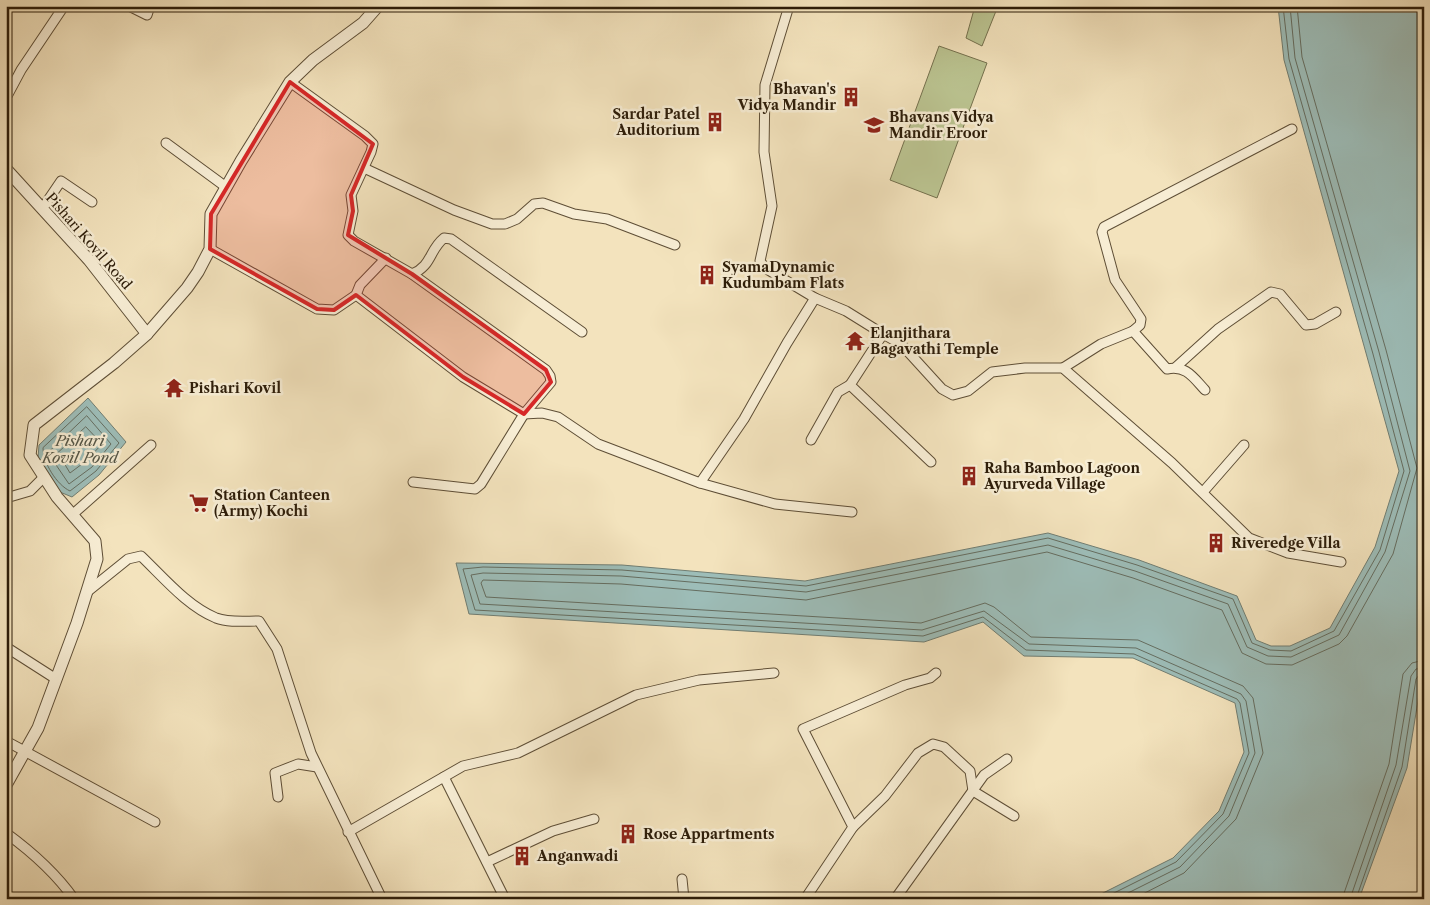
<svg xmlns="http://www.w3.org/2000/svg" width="1430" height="905" font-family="'Libre Caslon Text',serif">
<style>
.green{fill:#bbc491;stroke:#74704d}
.water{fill:#9dbdb8;stroke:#707d72}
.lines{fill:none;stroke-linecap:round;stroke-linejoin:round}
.shore{stroke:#656d60;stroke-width:1}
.minor-casing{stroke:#5e4e36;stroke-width:11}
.tertiary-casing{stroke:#5e4e36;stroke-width:13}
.minor{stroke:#f7edd4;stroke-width:9}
.tertiary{stroke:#f7edd4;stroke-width:11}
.marked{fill:#d62828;fill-opacity:0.2;stroke:#d62828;stroke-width:4;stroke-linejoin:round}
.labels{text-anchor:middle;stroke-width:5;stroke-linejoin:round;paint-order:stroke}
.poi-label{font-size:14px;font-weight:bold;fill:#2d1d09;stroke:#f7edd4;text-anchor:start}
.street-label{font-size:14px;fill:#2d1d09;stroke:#f7edd4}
.water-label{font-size:15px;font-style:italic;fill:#545546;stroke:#f7edd4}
</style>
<rect width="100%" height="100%" fill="#f3e3bd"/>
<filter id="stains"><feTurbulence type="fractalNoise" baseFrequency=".004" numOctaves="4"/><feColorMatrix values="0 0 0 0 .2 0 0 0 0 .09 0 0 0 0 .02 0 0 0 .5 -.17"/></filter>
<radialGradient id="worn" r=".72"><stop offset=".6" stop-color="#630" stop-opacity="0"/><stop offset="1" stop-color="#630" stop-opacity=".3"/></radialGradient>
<g class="green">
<polygon points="975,6 998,6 982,46 966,38"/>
<polygon points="939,46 987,63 937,198 890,180"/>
</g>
<g class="water">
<polygon points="1278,6 1416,6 1424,27 1424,664 1407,768 1359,899 1091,899 1173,858 1219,811 1244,752 1235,703 1133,658 1024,656 983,622 924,642 469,614 456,563 622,565 805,581 1048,533 1139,560 1237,596 1256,640 1271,646 1290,646 1330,628 1375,547 1399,471 1284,60"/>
<polygon points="88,398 126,442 99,475 72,497 60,492 38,458 39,445"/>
</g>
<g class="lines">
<g class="shore">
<path d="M87,407l32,36 -23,28 -26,20c-13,-6 -27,-28 -27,-43z"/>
<polygon points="87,416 111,444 92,467 69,484 50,456 50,451"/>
<polygon points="86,427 102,444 86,461 70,473 58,453"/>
<polyline points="1102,899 1176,862 1223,814 1249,753 1240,703 1237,699 1134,654 1026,650 983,617 923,636 475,610 463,569 483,567 622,570 806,586 1048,538 1137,565 1233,599 1252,643 1270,650 1291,651 1334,631 1380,550 1404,471 1373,354 1289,59 1283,6"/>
<polyline points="1116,899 1180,867 1229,816 1255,753 1246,701 1241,694 1136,648 1029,644 984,611 922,630 480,604 471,575 483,573 621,576 806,592 1048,545 1135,571 1228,604 1247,647 1268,656 1291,657 1339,635 1385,552 1410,471 1379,352 1295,58 1290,6"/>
<polyline points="1133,899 1184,873 1236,819 1263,753 1253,698 1243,686 1138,640 1031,637 994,607 985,603 921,623 486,597 481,583 483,580 621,584 806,600 1047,552 1133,578 1222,610 1242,653 1266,664 1292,665 1339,644 1347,636 1393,554 1417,468 1386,350 1302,57 1297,6"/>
<polyline points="1342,899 1389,764 1403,674 1412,663 1424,660"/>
<polyline points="1350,899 1396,765 1411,676 1416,669 1424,668"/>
<polyline points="1356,899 1402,767 1416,679 1419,675 1424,674"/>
</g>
<defs>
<g id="minor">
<polyline points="129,6 147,15 150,6"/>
<polyline points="290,82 365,136 373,144 371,152 351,195 353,211 348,235 354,241 412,274 546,370 550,376 551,382 524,414 481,484 475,489 413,482"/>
<polyline points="6,98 21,70 64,6"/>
<polyline points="166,143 226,187"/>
<polyline points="364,168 454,210 492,224 505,224 517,219 534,204 543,203 574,214 607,219 675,245"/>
<polyline points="42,209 61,181 92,202"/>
<polyline points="210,249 317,309 334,310 356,295 463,377 524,414 542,413 558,417 598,444 700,483 775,504 852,512"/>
<path d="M412,274c20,-8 17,-24 32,-36l7,1 131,93"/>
<polyline points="356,295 360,285 386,258"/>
<polyline points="815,298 846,311 883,334 850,385 931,462"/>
<polyline points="1133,331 1140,325 1141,319 1115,280 1102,232 1104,227 1292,129"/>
<polyline points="883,334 901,344 942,389 953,395 968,391 992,372 1025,368 1063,368 1172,463 1249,538 1288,553 1341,562"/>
<polyline points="1176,367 1218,329 1271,292 1280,294 1306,325 1315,324 1336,312"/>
<path d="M1063,368l38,-24 32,-13 34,38c19,-4 26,8 38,21"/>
<polyline points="811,440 838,392 850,385"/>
<polyline points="700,483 744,419 787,343 815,298 765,268 760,261 772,206 764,152 765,85 789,6"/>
<polyline points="1203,492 1244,445"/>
<polyline points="6,498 30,491 44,477"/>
<polyline points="72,515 151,445"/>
<path d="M87,592l41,-33 13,-3c23,22 46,50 75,62 13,5 29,3 43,3l18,28 34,104 71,146"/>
<polyline points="6,647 56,679"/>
<polyline points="6,741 155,822"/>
<polyline points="444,777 505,899"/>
<polyline points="278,797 275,773 298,764 317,767"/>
<polyline points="853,827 885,796 918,753 933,744 944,747 970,771 973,791 1014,816"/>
<polyline points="348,832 463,766 518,753 636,695 699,680 774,673"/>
<path d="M6,833c26,19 49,39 68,66"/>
<polyline points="487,862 553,831 594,819"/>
<polyline points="682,879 684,899"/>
<polyline points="805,899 853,827 803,729 905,685 930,678 936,673"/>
<polyline points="895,899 984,775 1007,759"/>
</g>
<g id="tertiary">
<polyline points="6,169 89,260 147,334"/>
<polyline points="6,785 38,728 77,623 97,559 95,541 57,497 30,455 34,425 114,363 147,334 187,288 198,272 210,249 211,214 241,161 290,82 313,60 363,23 378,6"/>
</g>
</defs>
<use href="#minor" class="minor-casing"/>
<use href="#tertiary" class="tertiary-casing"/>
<use href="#minor" class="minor"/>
<use href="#tertiary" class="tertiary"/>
</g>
<path class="marked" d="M290,82l83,62 -22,51 2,16 -5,24 64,39 134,96 5,12 -27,32 -61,-37 -107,-82 -22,15 -17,-1 -107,-60 1,-35z"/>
<defs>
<symbol id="building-bare" viewBox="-9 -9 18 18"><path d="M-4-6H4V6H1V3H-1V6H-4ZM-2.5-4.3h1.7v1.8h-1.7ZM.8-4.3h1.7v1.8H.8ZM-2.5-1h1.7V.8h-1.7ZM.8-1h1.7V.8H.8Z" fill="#8f2418" stroke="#f7edd4" stroke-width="2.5" paint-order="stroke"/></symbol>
<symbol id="school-bare" viewBox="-9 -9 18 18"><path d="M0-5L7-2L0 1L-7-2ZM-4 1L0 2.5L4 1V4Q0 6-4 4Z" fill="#8f2418" stroke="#f7edd4" stroke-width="2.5" paint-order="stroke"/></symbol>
<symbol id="temple-bare" viewBox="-9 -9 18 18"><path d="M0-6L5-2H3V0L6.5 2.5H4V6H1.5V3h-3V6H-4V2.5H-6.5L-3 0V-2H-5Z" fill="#8f2418" stroke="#f7edd4" stroke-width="2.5" paint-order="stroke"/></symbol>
<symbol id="supermarket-bare" viewBox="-9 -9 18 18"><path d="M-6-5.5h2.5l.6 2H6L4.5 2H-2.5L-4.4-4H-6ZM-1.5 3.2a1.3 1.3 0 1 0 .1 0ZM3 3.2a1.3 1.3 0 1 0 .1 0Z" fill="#8f2418" stroke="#f7edd4" stroke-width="2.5" paint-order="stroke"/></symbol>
</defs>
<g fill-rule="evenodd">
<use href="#building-bare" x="837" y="83" width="28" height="28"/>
<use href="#building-bare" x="701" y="108" width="28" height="28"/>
<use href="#school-bare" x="860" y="111" width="28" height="28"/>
<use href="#building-bare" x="693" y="261" width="28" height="28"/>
<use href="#temple-bare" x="841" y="327" width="28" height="28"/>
<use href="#temple-bare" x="160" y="374" width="28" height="28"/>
<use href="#building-bare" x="955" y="462" width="28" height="28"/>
<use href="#supermarket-bare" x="185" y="489" width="28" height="28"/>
<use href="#building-bare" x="1202" y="529" width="28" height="28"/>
<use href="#building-bare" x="614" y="820" width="28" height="28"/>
<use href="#building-bare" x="508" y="842" width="28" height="28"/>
</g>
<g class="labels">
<g class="poi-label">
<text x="836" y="94" text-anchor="end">Bhavan's<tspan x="836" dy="16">Vidya Mandir</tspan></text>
<text x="700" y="119" text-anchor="end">Sardar Patel<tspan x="700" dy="16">Auditorium</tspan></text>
<text x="889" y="122">Bhavans Vidya<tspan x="889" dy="16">Mandir Eroor</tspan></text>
<text x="722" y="272">SyamaDynamic<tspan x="722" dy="16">Kudumbam Flats</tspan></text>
<text x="870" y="338">Elanjithara<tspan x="870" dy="16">Bagavathi Temple</tspan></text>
<text x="189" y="393">Pishari Kovil</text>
<text x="984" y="473">Raha Bamboo Lagoon<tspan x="984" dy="16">Ayurveda Village</tspan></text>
<text x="214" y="500">Station Canteen<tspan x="214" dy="16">(Army) Kochi</tspan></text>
<text x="1231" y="548">Riveredge Villa</text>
<text x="643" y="839">Rose Appartments</text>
<text x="537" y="861">Anganwadi</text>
</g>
<g class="street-label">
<text transform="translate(89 241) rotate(49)" y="5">Pishari Kovil Road</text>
</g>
<g class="water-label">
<text x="80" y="446">Pishari<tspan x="80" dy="17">Kovil Pond</tspan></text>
</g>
</g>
<rect width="1430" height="905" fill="none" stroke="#f3e3bd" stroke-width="25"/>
<rect x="8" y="8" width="1415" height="890" fill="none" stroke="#2d1d09" stroke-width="2.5"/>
<rect x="12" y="12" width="1405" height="880" fill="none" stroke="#2d1d09"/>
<rect width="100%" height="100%" filter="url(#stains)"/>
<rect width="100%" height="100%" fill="url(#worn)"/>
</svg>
